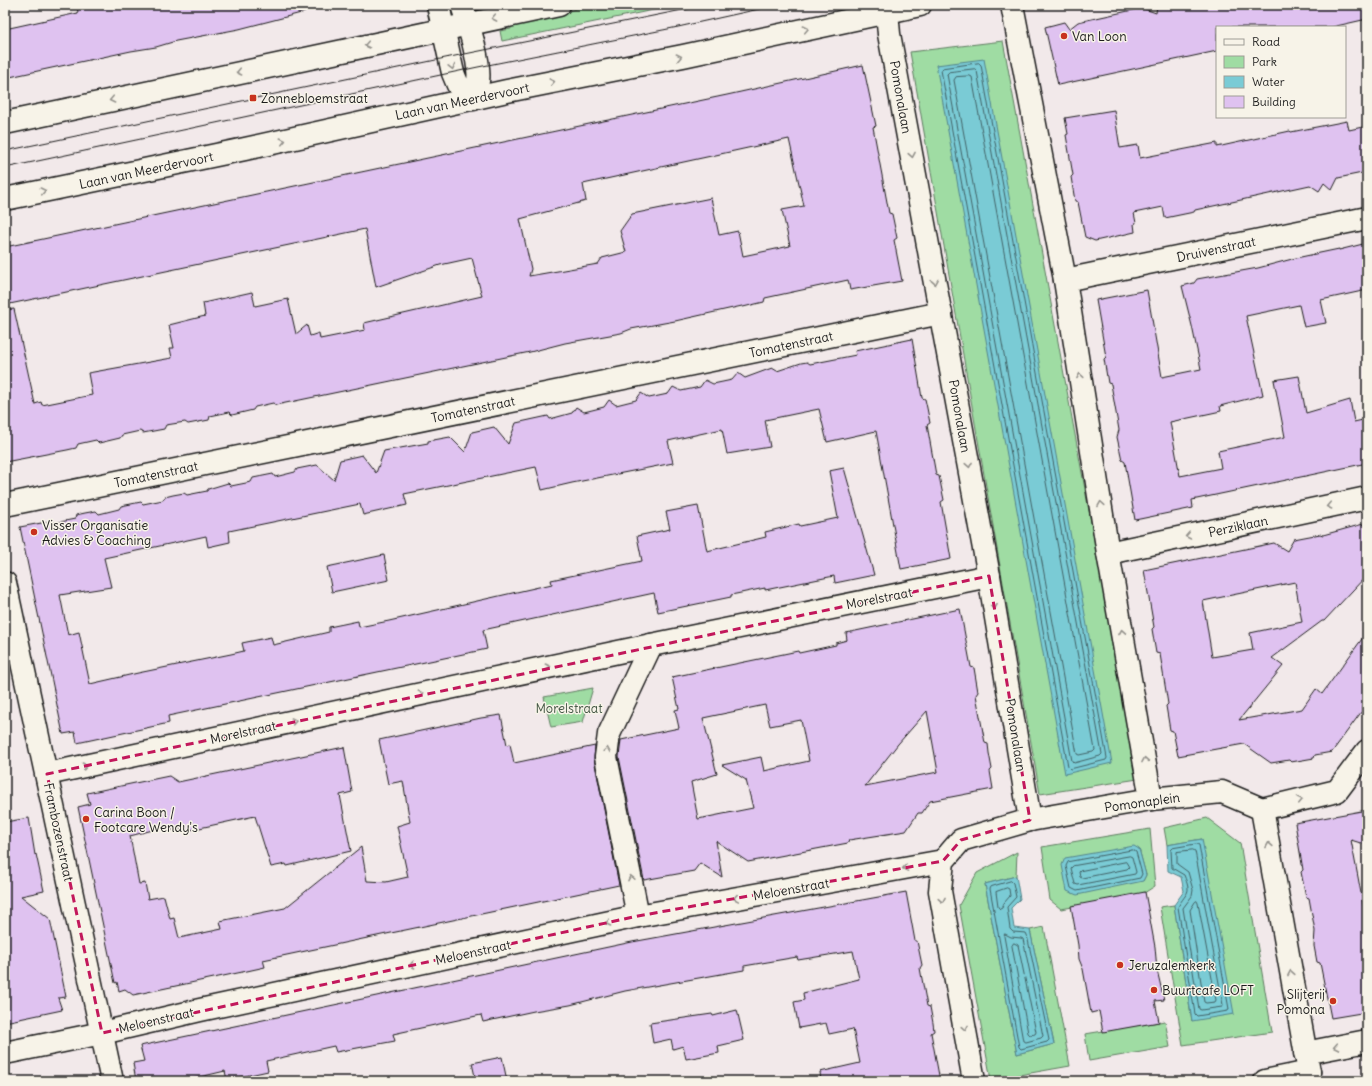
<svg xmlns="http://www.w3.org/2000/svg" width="1372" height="1086" font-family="Delius,sans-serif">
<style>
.green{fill:#9fdca3;stroke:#5e7c60;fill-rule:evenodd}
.water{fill:#7acbd5;stroke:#54858b}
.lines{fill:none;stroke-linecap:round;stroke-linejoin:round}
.shore{stroke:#426266;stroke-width:1}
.building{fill:#dfc2f0;stroke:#1c1c1c;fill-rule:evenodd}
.street-casing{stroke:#1c1c1c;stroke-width:25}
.secondary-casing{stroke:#1c1c1c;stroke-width:25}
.street{stroke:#f7f3e8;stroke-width:22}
.secondary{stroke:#f7f3e8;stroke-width:22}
.tram{stroke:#1c1c1c;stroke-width:1}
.oneway{stroke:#94928c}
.marked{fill:none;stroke:#c2185b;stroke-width:3;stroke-dasharray:8 5;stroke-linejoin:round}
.poi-dot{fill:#c8321e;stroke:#f7f3e8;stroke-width:1.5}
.labels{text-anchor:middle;stroke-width:3;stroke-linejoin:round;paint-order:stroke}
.poi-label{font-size:13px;fill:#1c1c1c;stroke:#f7f3e8;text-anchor:start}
.street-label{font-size:13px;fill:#1c1c1c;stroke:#f7f3e8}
.park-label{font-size:13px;fill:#435644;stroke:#f7f3e8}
</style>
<rect width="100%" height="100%" fill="#f2e9ea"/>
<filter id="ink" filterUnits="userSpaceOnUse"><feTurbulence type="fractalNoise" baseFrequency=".025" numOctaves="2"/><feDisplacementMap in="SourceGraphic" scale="8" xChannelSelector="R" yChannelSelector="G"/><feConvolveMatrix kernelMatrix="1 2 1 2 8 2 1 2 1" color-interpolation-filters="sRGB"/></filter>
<g filter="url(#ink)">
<g class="green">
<polygon points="595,5 678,5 502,41 500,31 511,29 510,23"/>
<polygon points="1003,41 1138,779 1040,794 910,52"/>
<polygon points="593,688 583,722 551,727 544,697"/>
<polygon points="1207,818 1240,843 1272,1032 1183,1045 1160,907 1174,905 1192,1021 1202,839 1167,845 1164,828"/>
<path d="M1150,829l5,57 -14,9 -80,14 -11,-9 -8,-53zM1139,849l7,26 -3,6z"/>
<polygon points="1017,852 1016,876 985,884 1017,1054 1054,1044 1030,930 1044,927 1070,1066 991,1080 959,905 977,873"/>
<polygon points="1165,1021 1170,1047 1089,1061 1085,1034"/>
</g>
<g class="water">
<polygon points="984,59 1112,763 1065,774 936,65"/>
<polygon points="1202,839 1234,1014 1192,1021 1174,905 1184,891 1181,877 1168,871 1167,845"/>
<polygon points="1134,846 1139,849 1146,875 1143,881 1077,895 1067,891 1062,865 1065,858"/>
<polygon points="1016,876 1020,899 1011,908 1014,928 1030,930 1054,1044 1017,1054 985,884"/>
</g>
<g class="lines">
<g class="shore">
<polygon points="979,63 981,65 1107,758 1106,760 1070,769 1068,767 941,70 943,68"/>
<polygon points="975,69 977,71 1102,754 1100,756 1074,763 1072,761 947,74 949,72"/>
<polygon points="970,76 972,77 1095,750 1093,752 1079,755 1077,754 954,80 956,77"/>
<path d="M1197,844l2,1 30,164 -1,2 -31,5 -2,-2 -17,-107c9,-17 14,-12 6,-32l-12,-7 -1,-18 2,-2z"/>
<polygon points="1133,850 1136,852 1142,874 1140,878 1077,891 1071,888 1066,866 1068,862"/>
<polygon points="1193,850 1195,851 1223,1005 1222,1007 1201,1010 1199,1009 1183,908 1192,896 1193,890 1188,872 1177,864 1177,852"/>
<polygon points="1130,856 1132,857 1136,872 1135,874 1078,885 1075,884 1071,868 1073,866"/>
<polygon points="1126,862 1129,867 1127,869 1082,878 1080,877 1079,872 1080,871"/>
<polygon points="1011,881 1013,883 1016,897 1007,907 1010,929 1013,932 1026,933 1027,935 1049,1040 1047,1042 1021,1049 1019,1047 990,889 991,887"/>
<polygon points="1007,888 1009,889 1010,896 1004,903 1002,908 1000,909 998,907 996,892"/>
<polygon points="1197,901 1198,903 1216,1000 1215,1002 1206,1003 1204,1002 1190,910 1195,902"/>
<polygon points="1005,934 1011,937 1021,938 1023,939 1043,1036 1041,1038 1026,1042 1023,1041 1004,936"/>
<polygon points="1014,943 1018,945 1036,1032 1035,1034 1030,1035 1028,1033 1012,946"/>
</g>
</g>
<g class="building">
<polygon points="77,5 304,5 305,12 239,29 176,41 156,47 131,51 5,78 5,29 78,13"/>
<polygon points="1157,5 1178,5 1179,8 1189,5 1367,5 1367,19 1332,27 1217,27 1217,51 1058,85 1045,27 1064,22 1069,29 1078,22 1142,8 1156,13"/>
<path d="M863,65l13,61 -3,1 16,86 3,1 5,24 -3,2 8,41 -52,9 -2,-10 -83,18 -1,4 -21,5 -1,-1 -67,15 -44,8 -10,4 -56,10 -35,9 -254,53 -3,-2 -18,4 -2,3 -21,5 -3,-3 -19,4 -1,4 -21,4 -3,-2 -19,3 -2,4 -21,4 -3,-2 -18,4 -2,3 -21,5 -3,-3 -18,4 -2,4 -9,2 -62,12v-152l9,-1 21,95 6,-2 1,3 50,-10 -4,-22 84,-15 -2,-10h4l-5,-23 36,-9 -2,-13 49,-11 3,14 33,-7 8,35 11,-9 3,11 9,-3 1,6 45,-9 -1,-7 118,-27 -10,-38 -32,7 -64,22 -11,-58 -360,76v-58l722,-152zM789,139l15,67 -22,4 8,36 -47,10 -5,-25 -19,4 -8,-37 -79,16 -12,17 6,21 -24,6 -4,6 -69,12 2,-7 -11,-50 66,-18 -3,-17z"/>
<polygon points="1114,110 1120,148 1138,145 1140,158 1217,143 1217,147 1290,131 1291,132 1347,121 1349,130 1367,126 1367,172 1338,178 1332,190 1324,183 1319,191 1310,185 1195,210 1194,212 1165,218 1163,207 1134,213 1136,223 1134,224 1135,232 1095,241 1085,237 1078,202 1075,201 1071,177 1073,175 1066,135 1068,134 1065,118"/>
<polygon points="1367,243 1367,290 1321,300 1326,323 1304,327 1299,305 1246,316 1263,395 1220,406 1221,411 1170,422 1180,476 1221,468 1218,451 1285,437 1274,380 1299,376 1306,413 1350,400 1354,422 1367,419 1367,463 1192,500 1193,508 1135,520 1125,462 1122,460 1117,437 1119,430 1111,384 1108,383 1104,359 1106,357 1096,300 1147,290 1162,377 1201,369 1192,326 1182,286 1194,283 1197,279 1258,268 1296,258 1339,249 1339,250"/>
<polygon points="912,339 922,398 925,399 927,408 930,423 927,425 936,475 939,476 944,500 941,502 951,559 901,569 876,431 827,442 819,409 765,420 770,447 727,454 722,429 668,441 673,463 572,483 542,490 536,467 404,494 407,505 363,515 360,504 229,531 230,542 208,547 206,536 104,558 111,587 60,595 68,635 79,632 90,684 138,673 231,654 244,651 242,643 271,637 273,645 329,632 329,627 358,621 359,627 389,621 552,584 551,580 642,561 637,536 670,529 666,512 698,506 707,551 766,537 765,532 799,524 800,526 838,518 829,471 844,468 874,575 835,583 834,576 765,590 765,588 731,595 731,597 658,612 654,593 483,630 487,649 168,716 169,723 77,743 75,732 63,734 20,527 52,521 55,523 75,519 76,515 85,513 96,511 99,514 119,509 121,506 141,502 143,504 163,500 165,497 173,495 184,493 187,495 207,491 208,489 228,483 231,486 251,482 253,478 273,474 275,477 295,472 297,469 317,465 334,480 340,460 362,455 376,473 384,451 428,443 428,441 450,437 465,452 472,432 494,427 508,444 516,423 548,416 550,419 572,413 576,407 584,412 604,407 609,400 616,405 636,400 641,393 649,398 668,394 673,387 681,391 700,387 705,380 713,384 732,380 738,373 745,378 772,368 777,371 801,363 807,362 810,364 856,355 855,351"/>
<path d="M1367,523v52l-43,46h-2l-50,37 11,8 -44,54 63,-11 14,-20 6,5 45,-62v68l-5,7v4l-30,41 -17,3 -1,3 -23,4 -2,-2 -18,3 -27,-19 -66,12 -5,-25 -3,-1 -4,-24 2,-2 -8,-50 -4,-1 -4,-24 2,-2 -10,-57 130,-27 13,8 7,-12 26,-5 3,1zM1295,582l7,40 -52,11 3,17 -41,7 -9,-56z"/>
<polygon points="384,555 389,580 332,592 327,567"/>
<path d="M960,609l11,58 3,1 4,24 -2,3 9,48 3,1 1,9 3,16 -2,2 3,18 -63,12 -8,12h-4l-12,18 -57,9 -1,3 -100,19 -32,-21 6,36 -22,-14 -6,8 -50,9 -25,-123 2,-17 58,-12 -4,-18 4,-1 -7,-32 126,-26 1,2 37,-8v-2l11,-3 -1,-7zM765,705l5,21 31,-6 8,41 -45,10 -3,-14 -39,8 24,15 7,28 -55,11 -7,-37 26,-8 -14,-56zM927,711l11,61 -73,14 33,-42z"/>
<polygon points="501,715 507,745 510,744 514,763 595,746 594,759 619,885 263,960 265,967 247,971 133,995 125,989 119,991 117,982 115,983 78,807 90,804 87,793 169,776 178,782 344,747 352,792 340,795 351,851 287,866 286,864 271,867 255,816 181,832 180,828 169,831 168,826 130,836 139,884 145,883 148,899 164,896 170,919 174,918 179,938 222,929 220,921 285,908 361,847 367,881 386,882 408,877 397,826 410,822 403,781 388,784 379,740 481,718"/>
<polygon points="1367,810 1367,845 1351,840 1367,925 1367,1012 1331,1018 1320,963 1317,962 1314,946 1315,931 1309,898 1306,897 1301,872 1303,870 1295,823"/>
<polygon points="29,818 35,855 36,854 44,891 21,896 50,919 66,997 58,998 62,1010 5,1022 5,980 10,979 5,956 5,822"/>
<polygon points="906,892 915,941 917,941 922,965 920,968 927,1006 930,1007 933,1023 934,1031 931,1033 940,1081 821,1081 820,1072 860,1063 853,1029 829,1034 826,1023 799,1028 794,1002 804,1000 803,993 859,979 853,951 798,960 797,957 744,966 744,970 625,991 570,1005 534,1011 483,1022 481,1015 393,1034 395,1041 336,1052 334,1046 266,1061 268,1071 227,1080 225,1071 183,1081 136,1081 133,1063 144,1061 140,1046 632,942"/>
<polygon points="1145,892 1155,947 1157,970 1164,1000 1155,1001 1159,1022 1103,1032 1099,1011 1091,1013 1083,969 1079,959 1078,945 1071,906"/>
<polygon points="737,1010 744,1040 718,1046 719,1053 686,1059 683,1046 673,1049 671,1039 653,1043 650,1023 712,1014 713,1016"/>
<polygon points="502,1057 507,1081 476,1081 472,1063"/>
</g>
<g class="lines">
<defs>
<g id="street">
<path d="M438,5l15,68 5,12 15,14c1,-6 4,-12 5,-18 3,-17 -10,-59 -16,-76"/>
<polyline points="1012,5 1065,280 1108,553 1151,799"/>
<polyline points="887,12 889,34 989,576 1030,820"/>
<polyline points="1065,280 1367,218"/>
<polyline points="5,505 941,313"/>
<polyline points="1108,553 1367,498"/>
<polyline points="5,583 112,1081"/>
<polyline points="47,774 651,645 989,576"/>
<polyline points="1262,809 1309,1072"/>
<polyline points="1262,809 1337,791 1367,751"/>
<polyline points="638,916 606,757 609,734 651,645"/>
<polyline points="5,1053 102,1033 200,1010 638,916 943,861"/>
<polyline points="1305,1053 1367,1041"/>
<polyline points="974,1081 940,891 943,861 961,840 1030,820 1151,799 1222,792 1262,809"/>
<polyline points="1265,1081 1309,1072"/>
</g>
<g id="secondary">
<polyline points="5,123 559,5"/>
<polyline points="5,199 245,149 507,91 683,56 920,5"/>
</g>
</defs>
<use href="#street" class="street-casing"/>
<use href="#secondary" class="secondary-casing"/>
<use href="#street" class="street"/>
<use href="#secondary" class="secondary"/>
<g class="tram">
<polyline points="5,151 450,57 707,5"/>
<polyline points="5,168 478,67 678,27 777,5"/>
</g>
</g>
<defs><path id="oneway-chevron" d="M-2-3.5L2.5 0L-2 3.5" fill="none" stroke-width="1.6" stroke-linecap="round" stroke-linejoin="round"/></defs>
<g class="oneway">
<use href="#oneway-chevron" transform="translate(494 18) rotate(169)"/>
<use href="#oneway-chevron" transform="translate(806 29) rotate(-12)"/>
<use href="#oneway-chevron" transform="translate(367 45) rotate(168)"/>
<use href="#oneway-chevron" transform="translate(679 57) rotate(-12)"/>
<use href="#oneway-chevron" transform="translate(452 67) rotate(77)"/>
<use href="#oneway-chevron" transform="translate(239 72) rotate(168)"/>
<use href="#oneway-chevron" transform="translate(552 82) rotate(-11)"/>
<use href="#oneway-chevron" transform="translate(112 100) rotate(168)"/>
<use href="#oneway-chevron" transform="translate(283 141) rotate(-13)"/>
<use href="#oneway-chevron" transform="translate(912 155) rotate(80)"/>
<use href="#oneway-chevron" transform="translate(43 191) rotate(-12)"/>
<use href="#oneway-chevron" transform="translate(935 282) rotate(80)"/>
<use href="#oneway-chevron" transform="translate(1080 376) rotate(-99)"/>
<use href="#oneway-chevron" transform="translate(969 465) rotate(80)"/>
<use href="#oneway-chevron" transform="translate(1101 504) rotate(-99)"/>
<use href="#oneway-chevron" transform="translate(1329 506) rotate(168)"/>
<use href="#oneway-chevron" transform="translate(1188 536) rotate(168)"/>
<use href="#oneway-chevron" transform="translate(994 607) rotate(81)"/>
<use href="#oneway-chevron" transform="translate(1122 632) rotate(-100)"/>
<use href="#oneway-chevron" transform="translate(548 667) rotate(-12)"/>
<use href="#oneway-chevron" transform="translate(421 694) rotate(-12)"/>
<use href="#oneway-chevron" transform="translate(294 721) rotate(-12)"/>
<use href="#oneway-chevron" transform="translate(607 750) rotate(-81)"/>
<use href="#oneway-chevron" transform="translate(1145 760) rotate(-100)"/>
<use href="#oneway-chevron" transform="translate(85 766) rotate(-12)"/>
<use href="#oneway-chevron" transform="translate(1300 800) rotate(-13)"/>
<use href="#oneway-chevron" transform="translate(1269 845) rotate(-100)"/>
<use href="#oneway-chevron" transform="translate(905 868) rotate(170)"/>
<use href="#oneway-chevron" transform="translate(631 878) rotate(-102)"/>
<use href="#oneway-chevron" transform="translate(736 898) rotate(170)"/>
<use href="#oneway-chevron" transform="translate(942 900) rotate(80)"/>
<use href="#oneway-chevron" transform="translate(608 923) rotate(168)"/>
<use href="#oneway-chevron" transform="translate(412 965) rotate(168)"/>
<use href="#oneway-chevron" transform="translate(1291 973) rotate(-100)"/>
<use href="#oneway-chevron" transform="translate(965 1028) rotate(80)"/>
<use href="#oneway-chevron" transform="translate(1336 1047) rotate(169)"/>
</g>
</g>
<path class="marked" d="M989,576l41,244 -69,20 -18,21 -305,55 -536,117 -55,-259z"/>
<g class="poi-dot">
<circle cx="1064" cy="36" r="4"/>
<rect x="249" y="94" width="8" height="8" rx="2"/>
<circle cx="34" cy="532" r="4"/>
<circle cx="86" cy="819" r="4"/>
<circle cx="1120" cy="965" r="4"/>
<circle cx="1154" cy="990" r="4"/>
<circle cx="1333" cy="1001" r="4"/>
</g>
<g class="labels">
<g class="poi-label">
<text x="1072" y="41">Van Loon</text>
<text x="261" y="103">Zonnebloemstraat</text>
<text x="42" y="530">Visser Organisatie<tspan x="42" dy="15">Advies &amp; Coaching</tspan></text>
<text x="94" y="817">Carina Boon /<tspan x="94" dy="15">Footcare Wendy's</tspan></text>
<text x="1128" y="970">Jeruzalemkerk</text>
<text x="1162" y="995">Buurtcafe LOFT</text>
<text x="1325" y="999" text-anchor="end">Slijterij<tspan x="1325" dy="15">Pomona</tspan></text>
</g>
<g class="street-label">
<text transform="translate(901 97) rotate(80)" y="5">Pomonalaan</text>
<text transform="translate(462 101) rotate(-12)" y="5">Laan van Meerdervoort</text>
<text transform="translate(146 170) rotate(-12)" y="5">Laan van Meerdervoort</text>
<text transform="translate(1216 249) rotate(-12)" y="5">Druivenstraat</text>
<text transform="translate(791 344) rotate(-12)" y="5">Tomatenstraat</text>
<text transform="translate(473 409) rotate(-12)" y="5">Tomatenstraat</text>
<text transform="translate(960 416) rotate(80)" y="5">Pomonalaan</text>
<text transform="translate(156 474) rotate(-12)" y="5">Tomatenstraat</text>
<text transform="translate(1238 526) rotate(-12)" y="5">Perziklaan</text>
<text transform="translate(879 598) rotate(-11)" y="5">Morelstraat</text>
<text transform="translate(243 732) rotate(-12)" y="5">Morelstraat</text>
<text transform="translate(1016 735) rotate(81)" y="5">Pomonalaan</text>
<text transform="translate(1142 802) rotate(-8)" y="5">Pomonaplein</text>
<text transform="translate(59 832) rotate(78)" y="5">Frambozenstraat</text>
<text transform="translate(791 889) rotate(-10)" y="5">Meloenstraat</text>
<text transform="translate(473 952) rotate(-12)" y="5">Meloenstraat</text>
<text transform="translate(156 1020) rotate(-13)" y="5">Meloenstraat</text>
</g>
<g class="park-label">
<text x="569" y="713">Morelstraat</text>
</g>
</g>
<rect width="1372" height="1086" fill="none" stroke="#f7f3e8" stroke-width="20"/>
<rect x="10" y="10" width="1352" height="1066" fill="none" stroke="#1c1c1c" stroke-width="1.5" filter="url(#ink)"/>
<rect x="1216" y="26" width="130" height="92" fill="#f7f3e8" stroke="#9f9d96"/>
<rect x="1224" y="39" width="20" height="6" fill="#f7f3e8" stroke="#9f9d96"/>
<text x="1252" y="46" font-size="12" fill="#1c1c1c">Road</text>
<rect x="1224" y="56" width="20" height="12" fill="#9fdca3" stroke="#9f9d96"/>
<text x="1252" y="66" font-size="12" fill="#1c1c1c">Park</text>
<rect x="1224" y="76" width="20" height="12" fill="#7acbd5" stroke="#9f9d96"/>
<text x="1252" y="86" font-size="12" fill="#1c1c1c">Water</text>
<rect x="1224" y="96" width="20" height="12" fill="#dfc2f0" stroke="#9f9d96"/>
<text x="1252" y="106" font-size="12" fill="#1c1c1c">Building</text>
</svg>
